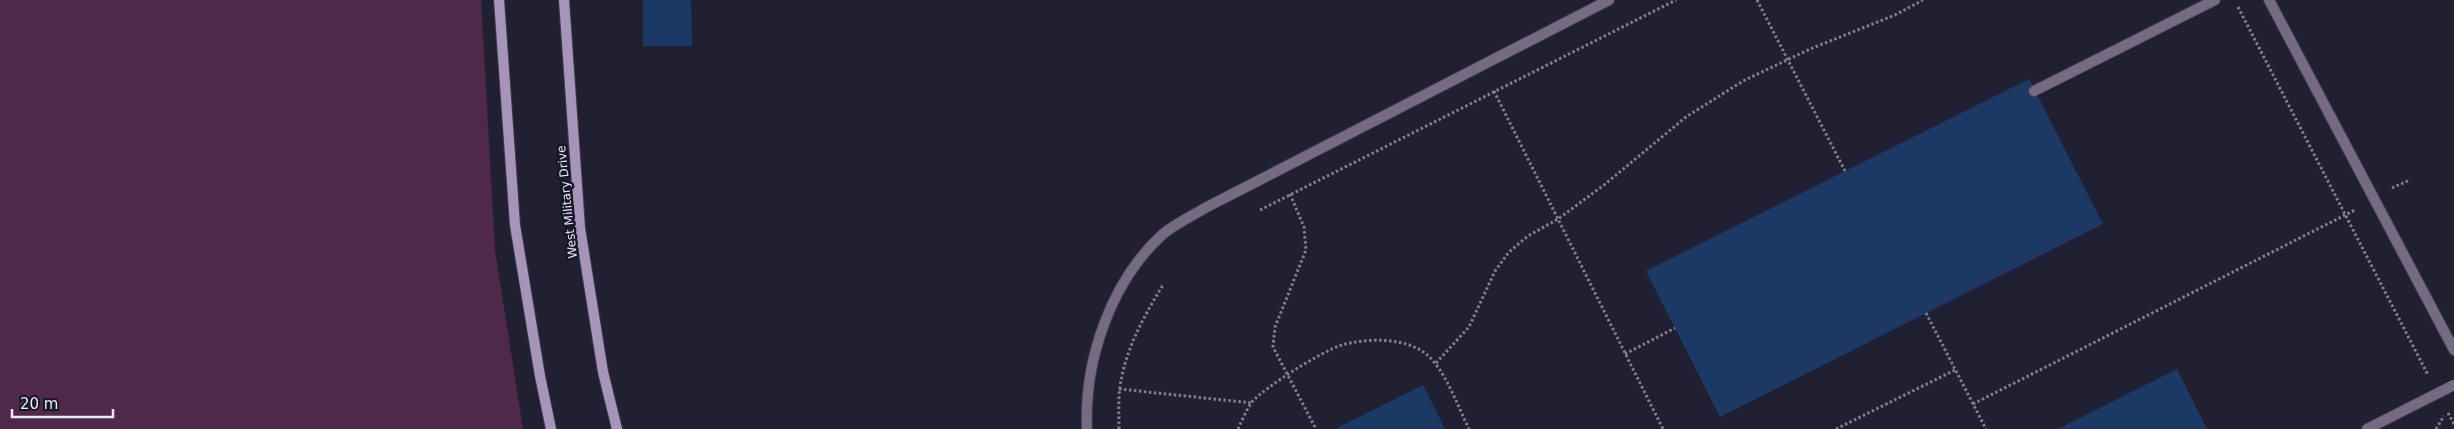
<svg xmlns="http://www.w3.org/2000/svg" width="2454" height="429" font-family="'DejaVu Sans',sans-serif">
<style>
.green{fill:#50294a}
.building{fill:#1b3964}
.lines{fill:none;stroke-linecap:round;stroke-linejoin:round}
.service-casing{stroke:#3c3c4e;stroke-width:12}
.secondary-casing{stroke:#3c3c4e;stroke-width:12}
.path{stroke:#7f7f8e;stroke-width:3;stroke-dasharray:2.5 2.5;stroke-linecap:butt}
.service{stroke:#766b82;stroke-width:10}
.secondary{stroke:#a694b9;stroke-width:10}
.labels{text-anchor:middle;stroke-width:5;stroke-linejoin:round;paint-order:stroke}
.street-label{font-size:12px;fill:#eaebf7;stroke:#171728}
</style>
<rect width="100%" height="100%" fill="#202032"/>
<polygon class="green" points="0,0 481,0 495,250 523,429 0,429"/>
<g class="building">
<polygon points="643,0 691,0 692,46 643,46"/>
<polygon points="2029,79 2103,224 1720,417 1646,271"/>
<polygon points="2177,369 2207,429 2058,429"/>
<polygon points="1423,385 1445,429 1335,429"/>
</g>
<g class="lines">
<defs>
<g id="service">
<polyline points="2269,0 2454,350"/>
<polyline points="2034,91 2215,0"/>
<path d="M1087,429c-3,-69 24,-148 76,-195 12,-10 29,-18 42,-26l404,-208"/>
<polyline points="2367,429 2454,385"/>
</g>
<g id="secondary">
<polyline points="499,0 515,225 540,376 551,429"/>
<polyline points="564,0 580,228 603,372 617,429"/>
</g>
</defs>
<use href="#service" class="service-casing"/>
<use href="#secondary" class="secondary-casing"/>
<g class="path">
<polyline points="1757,0 1845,171"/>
<polyline points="2238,7 2428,375"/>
<polyline points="1494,91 1663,429"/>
<polyline points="2392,188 2410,180"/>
<polyline points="1290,194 1304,227 1306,250 1275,327 1273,347 1316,429"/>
<polyline points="1260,210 1676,0"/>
<polyline points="1926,313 1986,429"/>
<polyline points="1625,354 1675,328"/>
<polyline points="1436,363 1469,327 1495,271 1509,252 1528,236 1558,219 1604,185 1686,117 1743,81 1810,49 1895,15 1923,0"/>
<polyline points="1119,389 1252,403"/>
<polyline points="1973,404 2355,210"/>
<polyline points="2448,413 2454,424"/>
<path d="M1119,429c0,-14 -1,-29 1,-42 5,-37 24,-71 43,-102"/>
<path d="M1238,429c4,-8 8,-19 14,-27 13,-15 70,-51 90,-57 25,-7 63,-8 84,9 19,15 32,53 43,75"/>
<polyline points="1836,429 1955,370"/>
<polyline points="2436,429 2444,416"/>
</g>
<use href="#service" class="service"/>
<use href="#secondary" class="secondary"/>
</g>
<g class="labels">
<g class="street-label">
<text transform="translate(567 202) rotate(-96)" y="4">West Military Drive</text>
</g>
</g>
<path d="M12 409v8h101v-8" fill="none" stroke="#eaebf7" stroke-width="2.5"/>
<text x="20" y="409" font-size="15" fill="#eaebf7" stroke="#171728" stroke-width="4" paint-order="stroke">20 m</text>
</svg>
